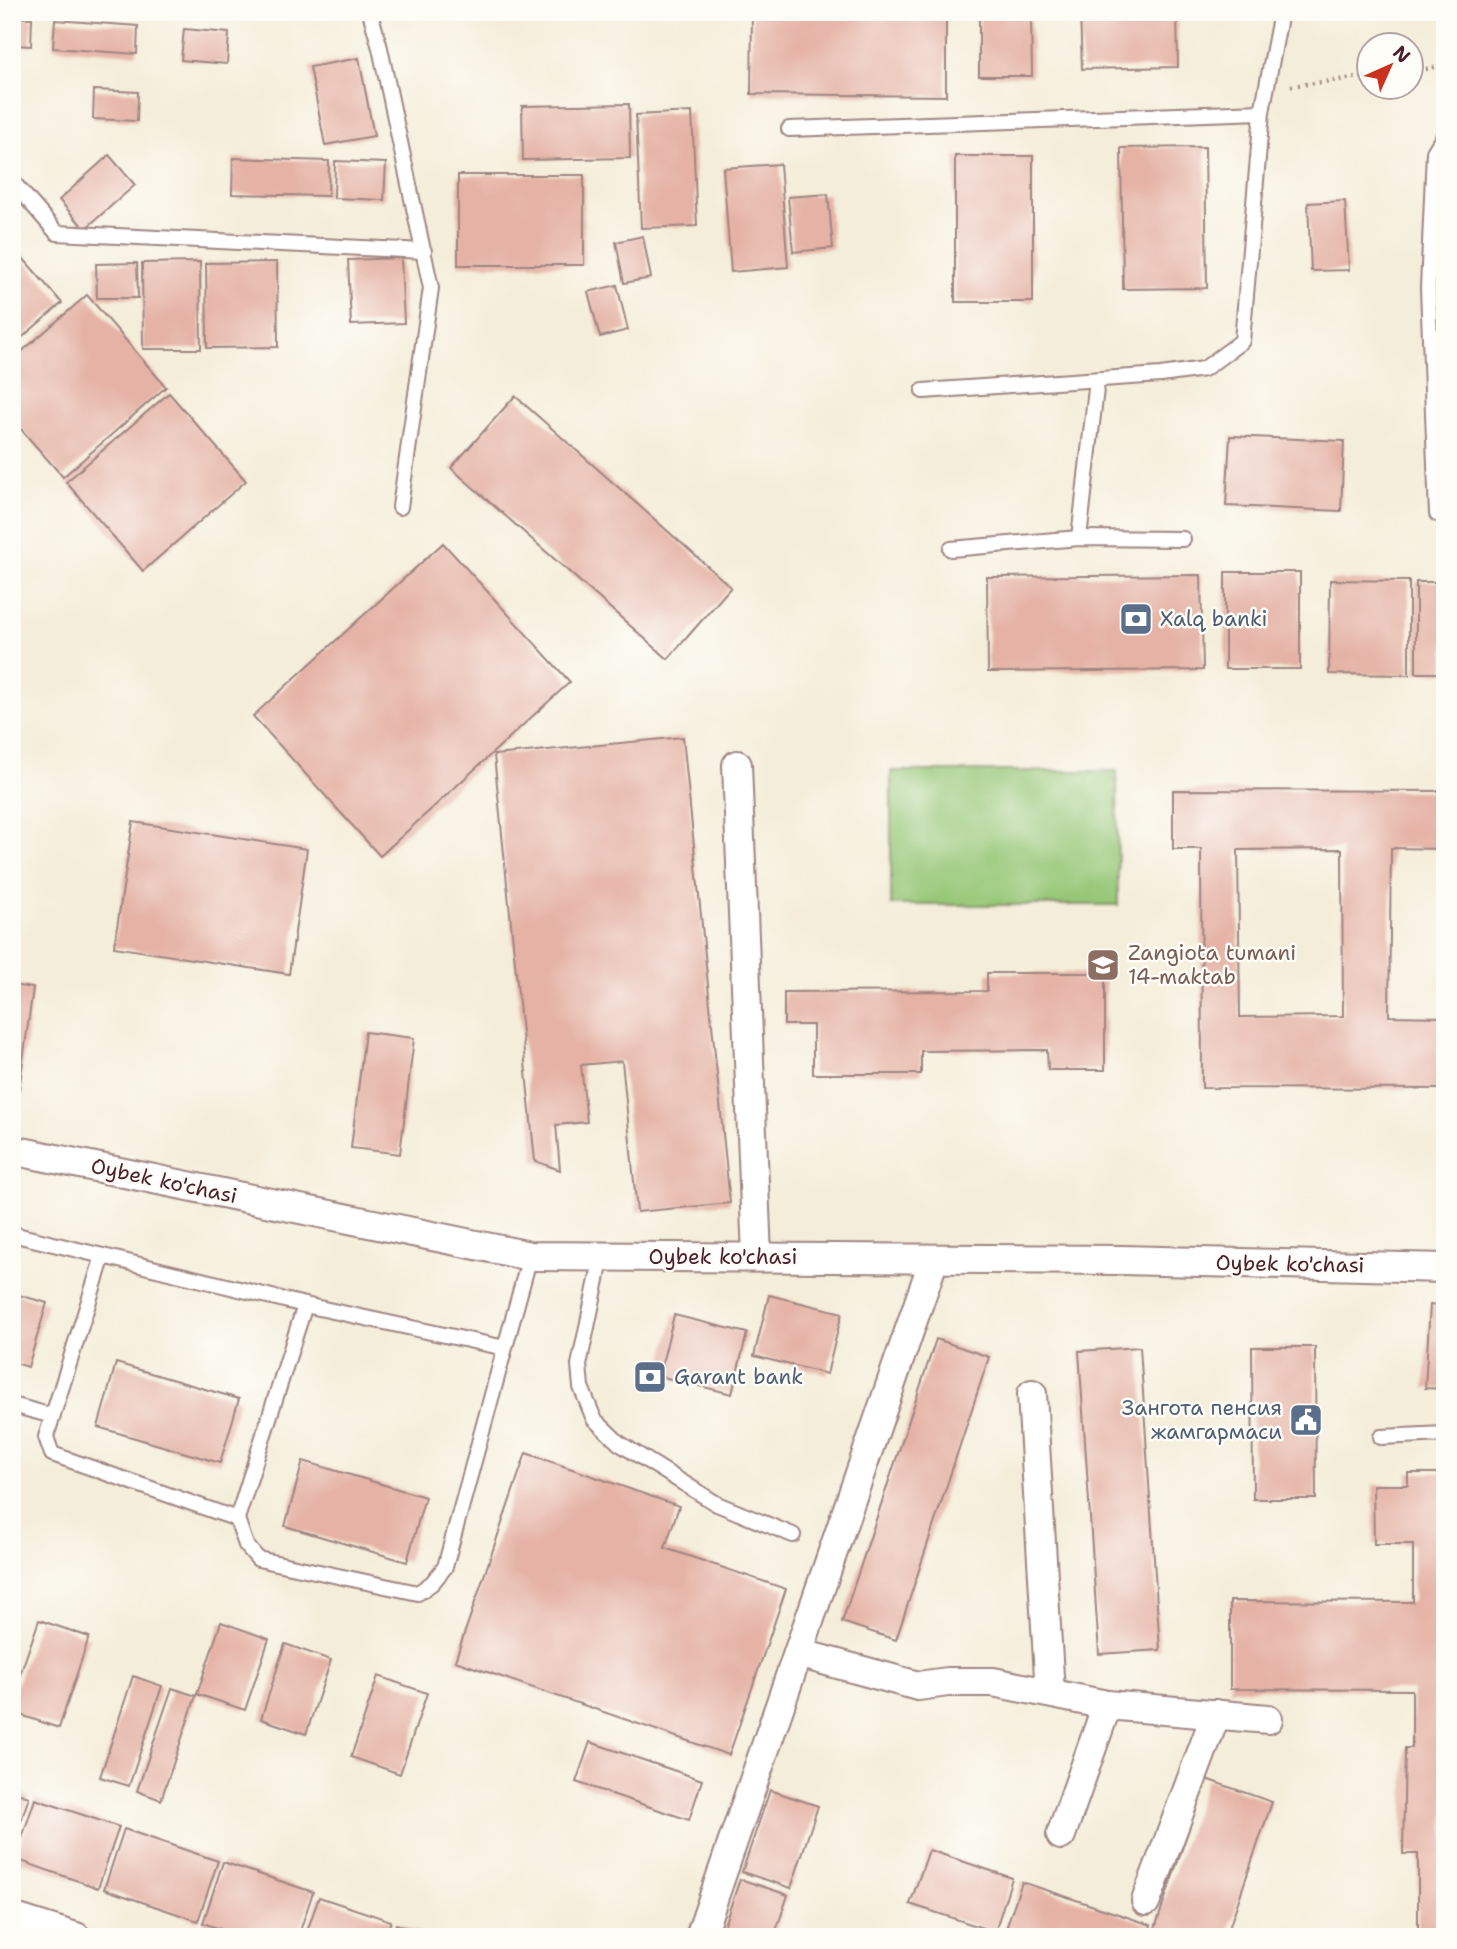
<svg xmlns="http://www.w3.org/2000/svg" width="1457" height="1949" font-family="'Shantell Sans',sans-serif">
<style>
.green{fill:#96c777;stroke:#707351;stroke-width:2}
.building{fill:#e5b2a5;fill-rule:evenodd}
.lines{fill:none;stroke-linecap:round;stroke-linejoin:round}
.lane-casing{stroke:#9f8682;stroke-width:18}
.street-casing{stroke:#9f8682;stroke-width:32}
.path{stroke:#9f8682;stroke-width:4.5;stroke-dasharray:2 5;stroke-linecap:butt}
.lane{stroke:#fff;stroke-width:14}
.street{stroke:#fff;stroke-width:28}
.labels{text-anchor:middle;stroke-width:5;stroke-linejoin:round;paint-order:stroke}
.service-label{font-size:21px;fill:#4e5e75;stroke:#fdfcf7;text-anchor:start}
.education-label{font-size:21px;fill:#785e54;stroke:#fdfcf7;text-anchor:start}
.street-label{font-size:21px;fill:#4a1f2b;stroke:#fdfcf7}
</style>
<rect width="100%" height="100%" fill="#fdfcf7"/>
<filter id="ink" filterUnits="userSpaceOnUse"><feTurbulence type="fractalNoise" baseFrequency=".0143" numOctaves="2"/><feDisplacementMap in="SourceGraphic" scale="14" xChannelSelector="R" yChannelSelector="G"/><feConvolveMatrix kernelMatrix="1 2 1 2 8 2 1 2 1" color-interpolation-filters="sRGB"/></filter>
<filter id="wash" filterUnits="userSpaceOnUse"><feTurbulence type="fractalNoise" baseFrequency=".00686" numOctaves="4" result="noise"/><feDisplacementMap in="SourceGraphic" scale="28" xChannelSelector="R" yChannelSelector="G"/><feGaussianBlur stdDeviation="1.57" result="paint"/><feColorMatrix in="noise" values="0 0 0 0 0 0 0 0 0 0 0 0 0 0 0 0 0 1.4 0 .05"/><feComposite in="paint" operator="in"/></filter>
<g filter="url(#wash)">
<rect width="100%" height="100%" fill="#f4edd9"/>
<polygon class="green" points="891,771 1117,771 1118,905 891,905"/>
<g id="blocks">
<g class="building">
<polygon points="752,12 946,12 946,96 751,94"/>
<polygon points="1080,12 1177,12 1178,67 1082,69"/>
<polygon points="979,14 1031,14 1032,76 979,76"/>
<polygon points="12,17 32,18 31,46 12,45"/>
<polygon points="55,20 138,26 137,54 53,48"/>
<polygon points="184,29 229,33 227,64 181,60"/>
<polygon points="359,58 374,136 325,145 310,67"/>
<polygon points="94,90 138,92 137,121 93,119"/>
<polygon points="629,104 630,158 523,160 522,106"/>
<polygon points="692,112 697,226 641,228 636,115"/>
<polygon points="1205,147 1207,288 1123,289 1121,148"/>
<polygon points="109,155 135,185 85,229 59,200"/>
<rect x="955" y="156" width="78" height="146"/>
<polygon points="233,158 329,161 328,196 232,194"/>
<polygon points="335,161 386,163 384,200 334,198"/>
<polygon points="780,164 788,267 731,272 723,168"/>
<rect x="458" y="175" width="126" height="90"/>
<polygon points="828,194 833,248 793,252 788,197"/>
<polygon points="1345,201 1349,270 1311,271 1308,203"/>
<polygon points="643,236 651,278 624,283 616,242"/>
<polygon points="22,257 62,303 12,346 12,266"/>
<polygon points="401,258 404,323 351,325 348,260"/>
<polygon points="200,262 201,349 143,349 142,263"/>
<polygon points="277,262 278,347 207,348 206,263"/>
<polygon points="137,263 138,298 97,298 96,264"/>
<polygon points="617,285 628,330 600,337 588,292"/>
<polygon points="87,295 166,387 63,477 12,419 12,360"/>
<polygon points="169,393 246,481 143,571 66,482"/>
<polygon points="515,396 731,587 668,659 451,468"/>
<polygon points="1230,436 1344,441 1341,511 1226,506"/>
<polygon points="443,543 570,682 380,856 253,716"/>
<rect x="1225" y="572" width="75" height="97"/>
<polygon points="1201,575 1203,670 988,672 987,577"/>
<polygon points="1330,580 1409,581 1409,675 1329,674"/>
<rect x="1416" y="582" width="29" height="91"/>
<polygon points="683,737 730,1203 637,1212 622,1061 581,1065 587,1122 556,1125 560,1170 535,1161 494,755"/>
<path d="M1173,790l272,1v58l-54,-1 -2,168 56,1v72l-243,-1 -1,-239h-28zM1342,849l1,167 -103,1 -2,-167z"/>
<polygon points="133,822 307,849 289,974 114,947"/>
<polygon points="987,973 1105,973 1105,1070 1048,1070 1047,1050 921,1051 921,1074 813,1074 813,1025 784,1025 784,992 987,991"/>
<polygon points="12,985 33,988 19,1090 12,1089"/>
<polygon points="365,1032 414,1038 400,1154 351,1148"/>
<polygon points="12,1293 47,1303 28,1367 12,1362"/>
<polygon points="769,1295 842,1313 827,1374 754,1356"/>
<polygon points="1430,1305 1445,1306 1445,1389 1425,1388"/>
<polygon points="674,1315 747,1333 732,1394 659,1376"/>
<polygon points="936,1339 989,1357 896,1640 842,1622"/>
<polygon points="1140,1347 1160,1650 1099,1654 1079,1351"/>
<polygon points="1252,1347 1315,1347 1316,1499 1253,1499"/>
<polygon points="116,1363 239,1399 220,1463 98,1427"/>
<polygon points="526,1453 679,1506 665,1548 786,1589 729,1755 455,1661"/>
<polygon points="303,1461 425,1497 407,1562 285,1526"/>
<polygon points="1408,1473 1445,1473 1445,1937 1418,1937 1418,1854 1403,1854 1405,1748 1412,1748 1412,1690 1230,1689 1230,1601 1413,1602 1413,1544 1374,1544 1373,1485 1408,1485"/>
<polygon points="39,1620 89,1637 59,1728 12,1712 12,1698"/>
<polygon points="221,1622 269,1639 245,1710 197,1694"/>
<polygon points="285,1644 331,1660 306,1734 261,1719"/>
<polygon points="133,1676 162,1686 129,1786 100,1777"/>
<polygon points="378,1676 427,1693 400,1774 351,1757"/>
<polygon points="172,1688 196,1696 161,1800 137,1791"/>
<polygon points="590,1742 702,1780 689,1820 576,1782"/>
<polygon points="1206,1779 1272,1802 1226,1937 1152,1937"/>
<polygon points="770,1790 818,1806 791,1888 742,1872"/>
<polygon points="12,1791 29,1797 13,1845 12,1845"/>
<polygon points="35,1799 119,1827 98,1888 15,1859"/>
<polygon points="124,1829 218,1861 198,1921 104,1889"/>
<polygon points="929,1850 1012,1878 995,1932 910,1904"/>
<polygon points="223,1862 313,1892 298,1937 243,1937 203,1923"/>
<polygon points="740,1879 788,1895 774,1937 720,1937"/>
<polygon points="1022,1882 1151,1925 1148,1937 1003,1937"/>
<polygon points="319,1897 391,1921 385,1937 305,1937"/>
<polygon points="396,1924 431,1936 431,1937 392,1937"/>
</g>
</g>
</g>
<g filter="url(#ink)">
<use href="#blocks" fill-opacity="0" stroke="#9f8682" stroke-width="2"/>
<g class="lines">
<defs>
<g id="lane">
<polyline points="370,12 380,48 431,288 400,507"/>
<polyline points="789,129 1262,112"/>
<polyline points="12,181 57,233 424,251"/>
<polyline points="923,391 1161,375 1204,369 1242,341 1262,112 1281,12"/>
<polyline points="1437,514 1428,288 1434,152 1445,134"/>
<polyline points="1079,538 1097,380"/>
<polyline points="951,549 1079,538 1183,539"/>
<polyline points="12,1234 305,1305"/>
<polyline points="103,1256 46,1437 52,1454 237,1519"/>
<polyline points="602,1256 579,1365 581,1387 594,1419 619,1443 717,1504 793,1535"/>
<polyline points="505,1348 305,1305 237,1519 246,1545 258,1559 418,1593 432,1583 445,1567 530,1256"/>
<polyline points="12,1405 53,1416"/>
<polyline points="1381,1437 1445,1434"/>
</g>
<g id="street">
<polyline points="737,765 757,1257"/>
<polyline points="12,1150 530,1256 1122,1260 1445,1268"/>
<polyline points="1032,1394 1050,1693"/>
<polyline points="798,1653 918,1686 948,1682 993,1682 1107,1705 1268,1719"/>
<polyline points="1061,1835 1107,1705"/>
<polyline points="1146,1901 1216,1714"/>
<polyline points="12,1917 76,1937"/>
<polyline points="700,1937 934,1259"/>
</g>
</defs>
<use href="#lane" class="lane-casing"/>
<use href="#street" class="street-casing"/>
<g class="path">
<polyline points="1412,71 1445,66"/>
<polyline points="1291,86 1370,76"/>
</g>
<use href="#lane" class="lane"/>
<use href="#street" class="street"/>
</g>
</g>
<defs>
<symbol id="bank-square" viewBox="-11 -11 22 22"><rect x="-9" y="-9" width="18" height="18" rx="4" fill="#5c6f8a" stroke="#fdfcf7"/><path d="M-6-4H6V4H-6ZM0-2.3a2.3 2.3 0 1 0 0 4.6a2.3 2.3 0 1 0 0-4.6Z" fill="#fff"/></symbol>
<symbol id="school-square" viewBox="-11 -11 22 22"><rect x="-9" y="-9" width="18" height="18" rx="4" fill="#8d6e63" stroke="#fdfcf7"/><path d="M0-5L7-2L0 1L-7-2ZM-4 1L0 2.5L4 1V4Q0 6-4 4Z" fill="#fff"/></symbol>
<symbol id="civic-square" viewBox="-11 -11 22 22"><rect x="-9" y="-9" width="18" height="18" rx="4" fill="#5c6f8a" stroke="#fdfcf7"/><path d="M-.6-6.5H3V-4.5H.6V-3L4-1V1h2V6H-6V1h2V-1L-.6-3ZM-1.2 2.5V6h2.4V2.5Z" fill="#fff"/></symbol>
</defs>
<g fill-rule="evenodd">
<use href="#bank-square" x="1117" y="600" width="38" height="38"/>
<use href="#school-square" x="1084" y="946" width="38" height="38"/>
<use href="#bank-square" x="631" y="1358" width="38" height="38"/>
<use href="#civic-square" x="1287" y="1401" width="38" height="38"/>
</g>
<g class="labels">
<g class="service-label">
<text x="1160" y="626">Xalq banki</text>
<text x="674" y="1384">Garant bank</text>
<text x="1282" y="1415" text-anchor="end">Зангота пенсия<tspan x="1282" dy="24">жамгармаси</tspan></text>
</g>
<g class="education-label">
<text x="1128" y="960">Zangiota tumani<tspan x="1128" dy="24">14-maktab</tspan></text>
</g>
<g class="street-label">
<text transform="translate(164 1181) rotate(12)" y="7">Oybek ko'chasi</text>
<text x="723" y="1264">Oybek ko'chasi</text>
<text transform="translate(1290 1264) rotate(1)" y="7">Oybek ko'chasi</text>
</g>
</g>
<rect width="1457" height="1949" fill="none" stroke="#fdfcf7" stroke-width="42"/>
<g transform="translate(1390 66) rotate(45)"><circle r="33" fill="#fdfcf7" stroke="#b5a4a5" stroke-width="2"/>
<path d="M0-5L12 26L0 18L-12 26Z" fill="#c8321e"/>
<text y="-10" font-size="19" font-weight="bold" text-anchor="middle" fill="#4a1f2b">N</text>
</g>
</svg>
